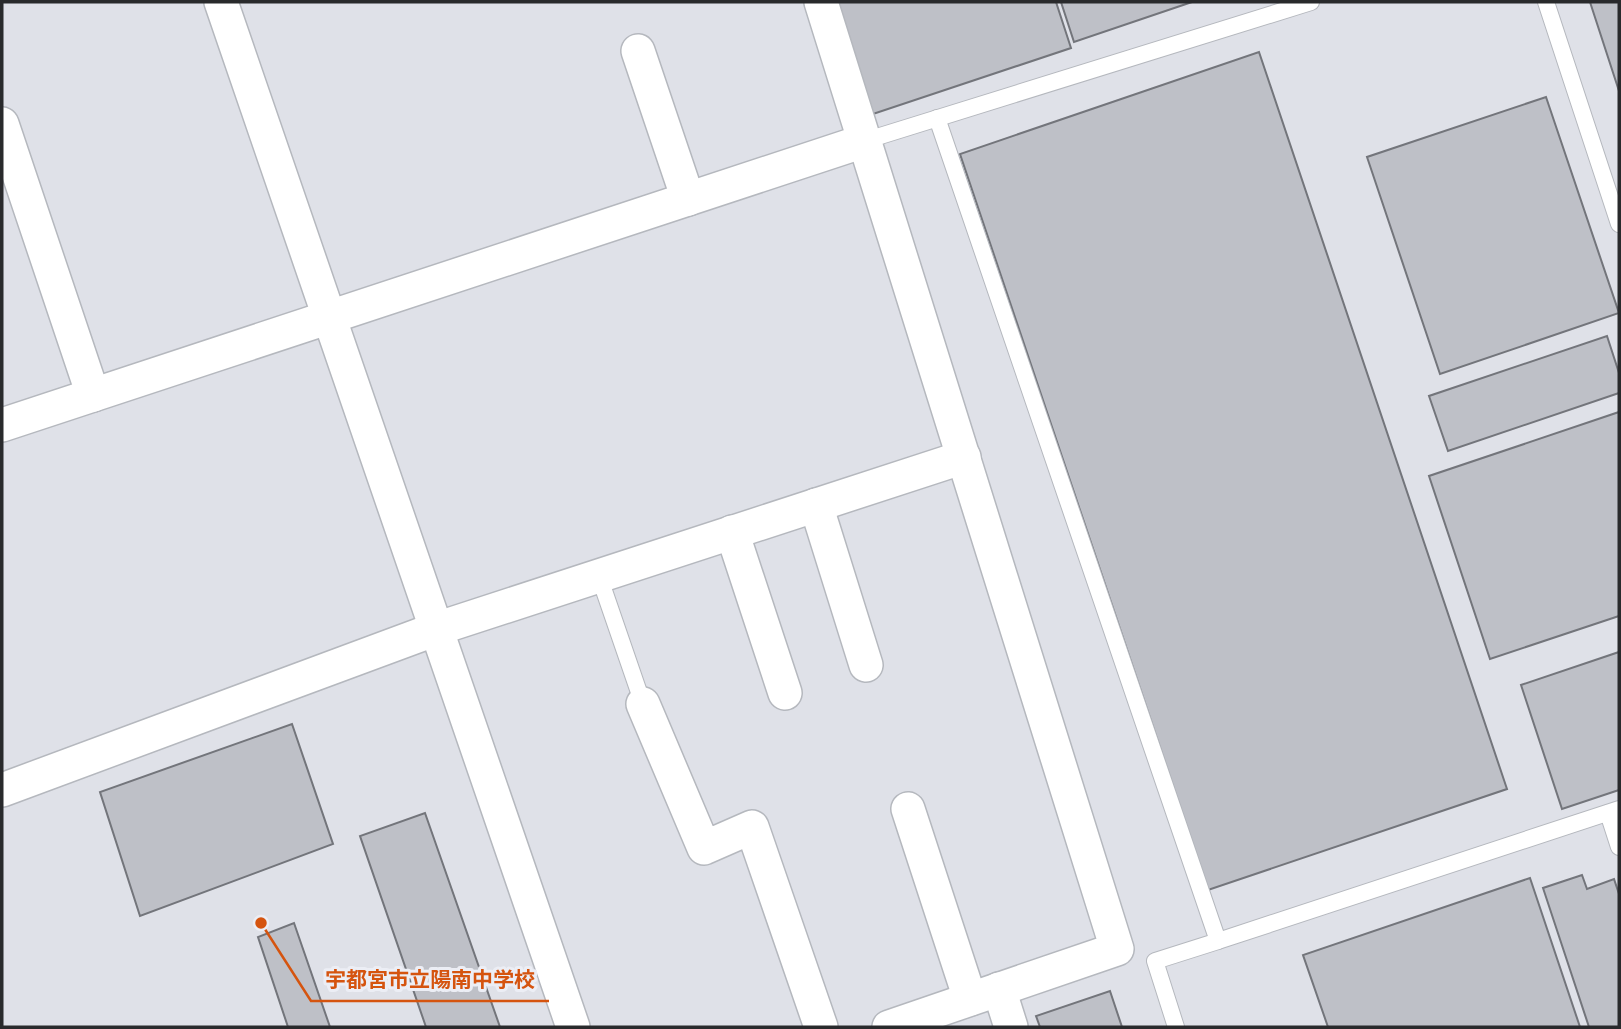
<svg xmlns="http://www.w3.org/2000/svg" width="1621" height="1029" font-family="'Golos Text','Noto Sans JP',sans-serif">
<style>
.building{fill:#bec0c7;stroke:#73757b;stroke-width:2}
.lines{fill:none;stroke-linecap:round;stroke-linejoin:round}
.lane-casing{stroke:#b5b8be;stroke-width:18}
.street-casing{stroke:#b5b8be;stroke-width:36}
.lane{stroke:#fff;stroke-width:16}
.street{stroke:#fff;stroke-width:33}
.leader{fill:none;stroke:#d5540f;stroke-width:2.5}
.callout-dot{fill:#d5540f;stroke:#eceef5;stroke-width:2.5}
.callout-label{font-size:21px;text-anchor:middle;font-weight:bold;fill:#d5540f;stroke:#eceef5;stroke-width:6;stroke-linejoin:round;paint-order:stroke}
</style>
<rect width="100%" height="100%" fill="#dfe1e8"/>
<g class="building">
<polygon points="836,2 1056,2 1071,48 873,114"/>
<polygon points="1061,2 1192,2 1074,42"/>
<polygon points="1590,2 1619,2 1619,91"/>
<polygon points="1259,52 1507,789 1208,890 960,154"/>
<polygon points="1546,97 1619,313 1440,374 1367,157"/>
<polygon points="1607,336 1619,373 1619,393 1448,451 1429,396"/>
<polygon points="1619,412 1619,616 1490,659 1429,476"/>
<polygon points="1619,652 1619,790 1562,809 1521,685"/>
<polygon points="292,724 333,844 140,916 100,792"/>
<polygon points="425,813 500,1027 426,1027 360,836"/>
<polygon points="1582,875 1587,889 1614,879 1619,894 1619,1027 1589,1027 1543,888"/>
<polygon points="1530,878 1580,1027 1328,1027 1303,955"/>
<polygon points="294,923 330,1027 288,1027 258,937"/>
<polygon points="1110,991 1122,1027 1040,1027 1036,1016"/>
</g>
<g class="lines">
<defs>
<g id="lane">
<polyline points="1546,2 1619,224"/>
<polyline points="937,118 1218,941 1155,961 1176,1027"/>
<polyline points="864,141 1311,2"/>
<polyline points="599,576 643,704"/>
<polyline points="1608,813 1619,847"/>
<polyline points="1218,941 1619,809"/>
</g>
<g id="street">
<polyline points="221,2 573,1027"/>
<polyline points="821,2 1117,949 889,1027"/>
<polyline points="638,51 688,199"/>
<polyline points="2,124 93,395"/>
<polyline points="2,425 864,141"/>
<polyline points="816,505 866,665"/>
<polyline points="732,532 785,693"/>
<polyline points="643,704 704,848 752,827 821,1027"/>
<polyline points="2,790 436,629 964,457"/>
<polyline points="908,809 970,999"/>
<polyline points="999,989 1011,1027"/>
</g>
</defs>
<use href="#lane" class="lane-casing"/>
<use href="#street" class="street-casing"/>
<use href="#lane" class="lane"/>
<use href="#street" class="street"/>
</g>
<path class="leader" d="M261 923L311 1001H549"/>
<circle class="callout-dot" cx="261" cy="923" r="7"/>
<g class="callout-label">
<text x="430" y="987">宇都宮市立陽南中学校</text>
</g>
<rect width="1621" height="1029" fill="none" stroke="#292a2c" stroke-width="7"/>
</svg>
